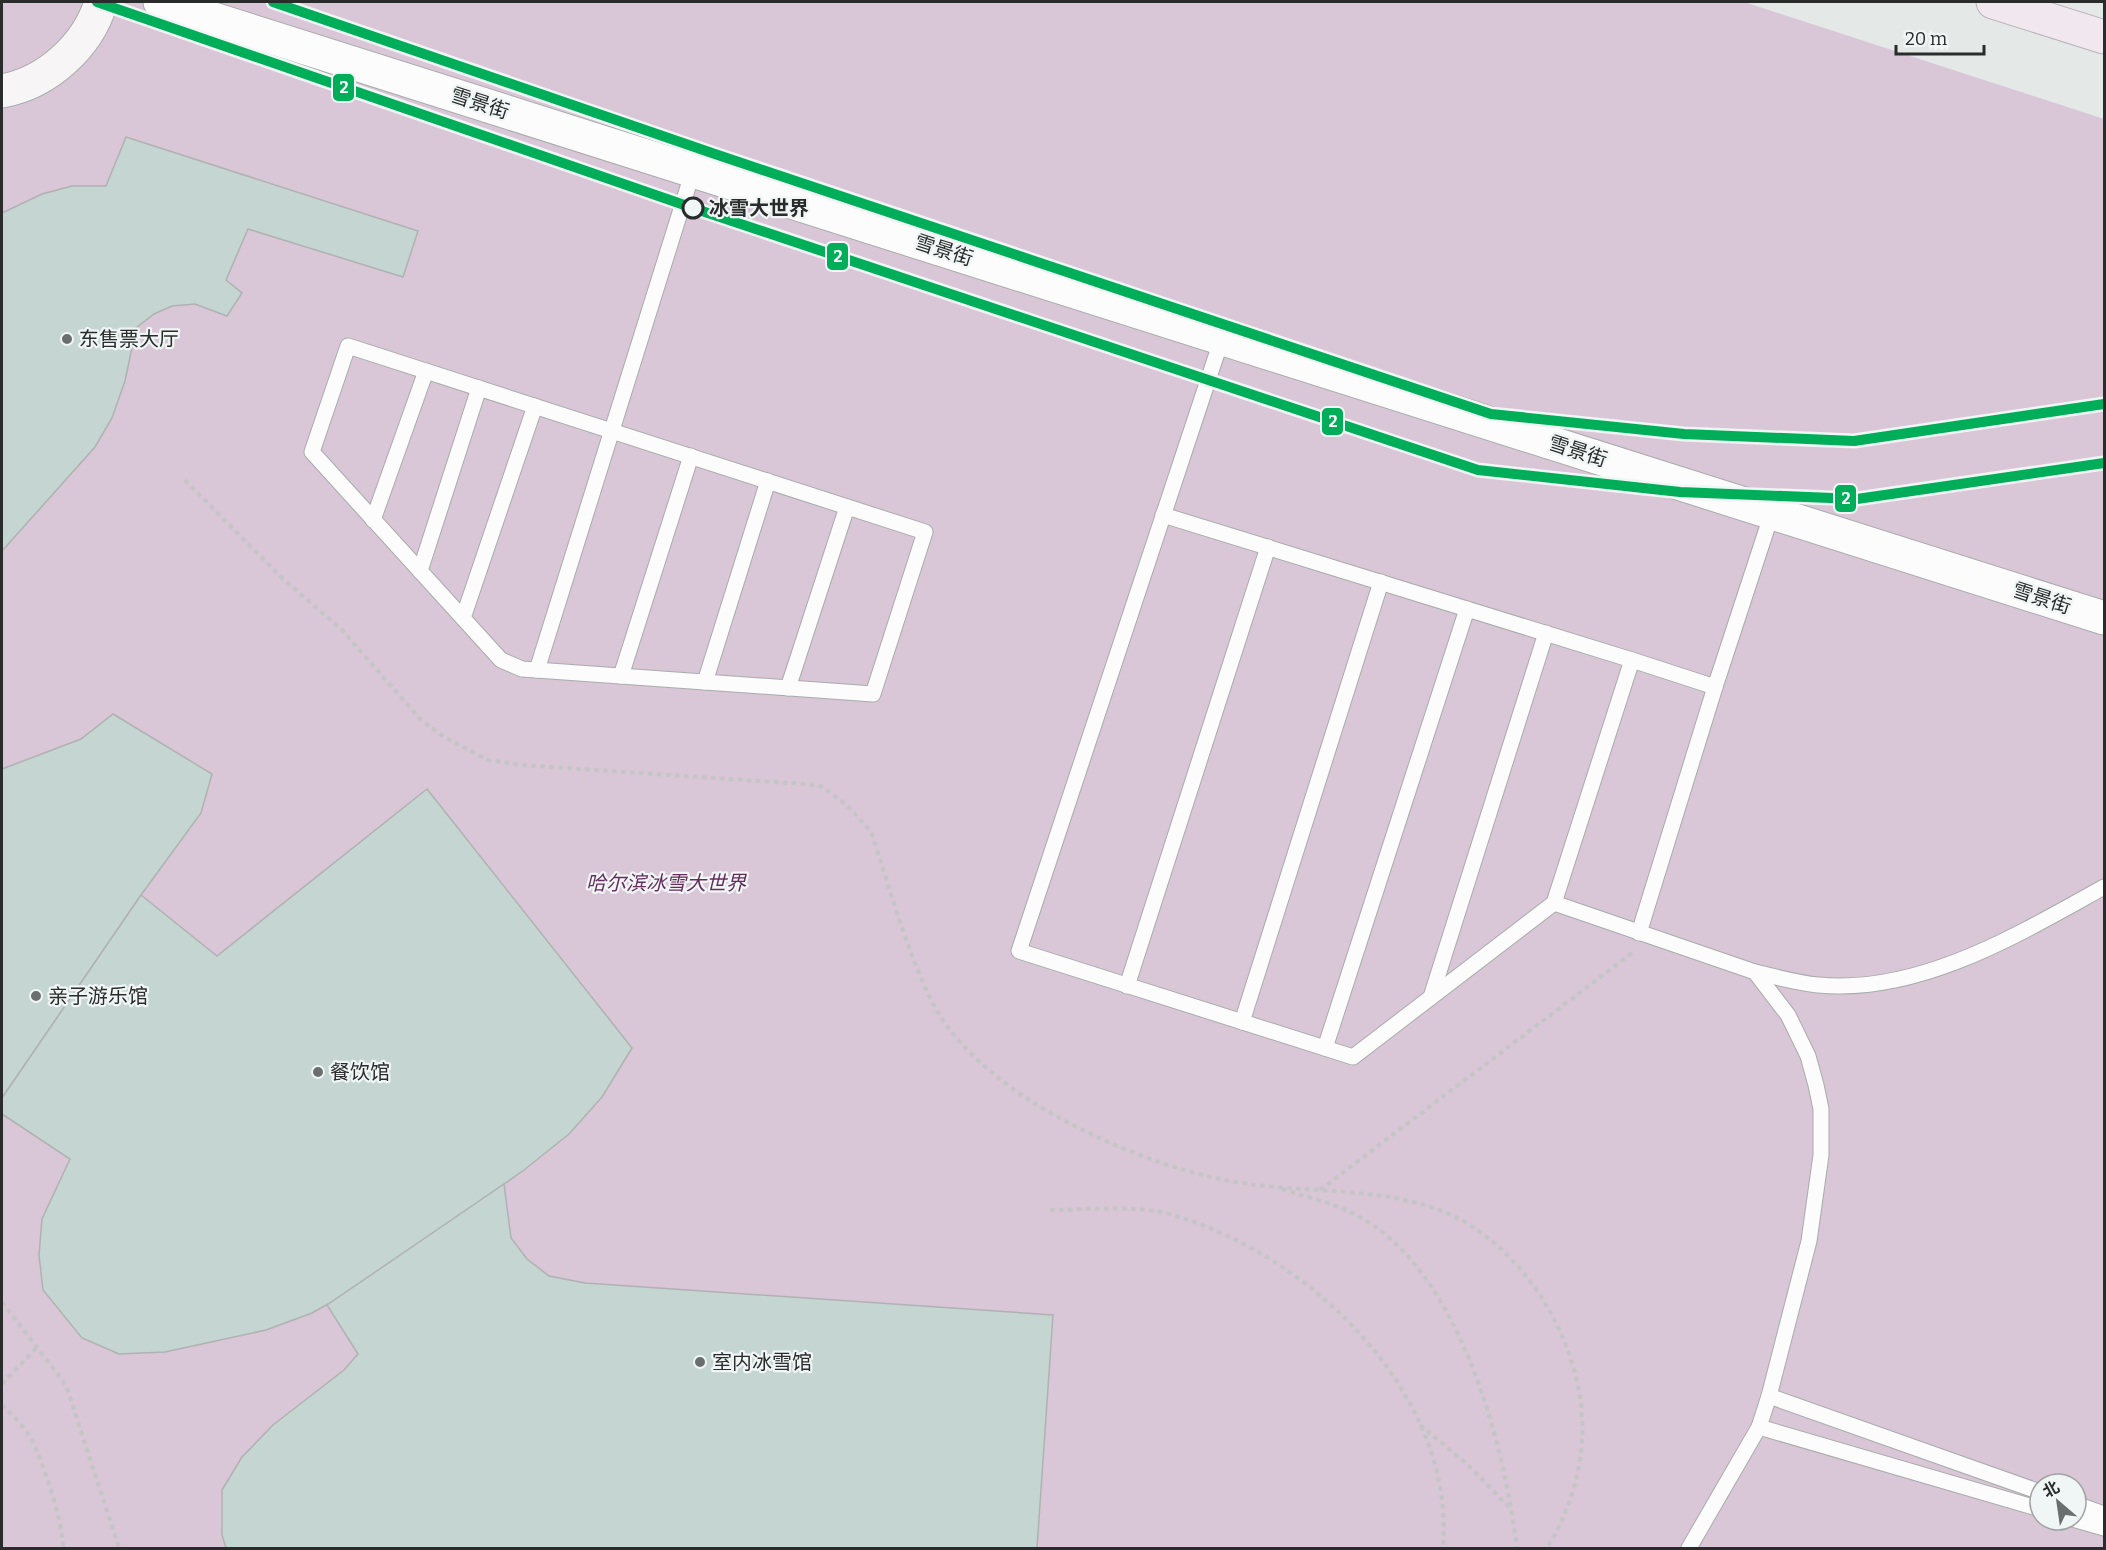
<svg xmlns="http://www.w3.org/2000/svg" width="2106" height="1550" font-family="Bitter,'Noto Sans SC',serif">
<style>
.green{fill:#d9c6d6;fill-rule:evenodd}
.building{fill:#c5d5d2;stroke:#b0b2b2;stroke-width:1.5}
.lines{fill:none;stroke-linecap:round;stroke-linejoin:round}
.service-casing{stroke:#a9acab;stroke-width:17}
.tertiary-casing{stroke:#a9acab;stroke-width:35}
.secondary-casing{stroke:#a9acab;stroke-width:35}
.trunk-casing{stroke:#bbb3bb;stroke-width:35}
.path{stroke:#c4c6c6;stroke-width:4;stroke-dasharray:4.5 4.5;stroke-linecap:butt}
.service{stroke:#fbfcfb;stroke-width:15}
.tertiary{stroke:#fbfcfb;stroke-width:33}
.secondary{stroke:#f7f5f6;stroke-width:33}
.trunk{stroke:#f0e8ee;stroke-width:33}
.metro-1-casing{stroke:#f0f6f5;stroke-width:15}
.metro-1{stroke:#00ae59;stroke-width:10}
.stop-dot{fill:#f0f6f5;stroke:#292c2b;stroke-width:3}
.poi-dot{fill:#6a6e6d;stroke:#f0f6f5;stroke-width:2}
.labels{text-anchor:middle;stroke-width:4.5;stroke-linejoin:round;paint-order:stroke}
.street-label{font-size:20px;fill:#292c2b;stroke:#f0f6f5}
.stop-label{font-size:20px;font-weight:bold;fill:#292c2b;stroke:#f0f6f5;text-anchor:start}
.poi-label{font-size:20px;fill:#292c2b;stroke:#f0f6f5;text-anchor:start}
.park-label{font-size:20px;font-style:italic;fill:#662d5c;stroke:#f0f6f5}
.line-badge{stroke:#f0f6f5;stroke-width:2}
.badge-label{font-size:16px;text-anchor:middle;font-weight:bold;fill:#fff}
</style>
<rect width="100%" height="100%" fill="#e4e8e7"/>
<path class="green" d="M2,2h1742l360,117v1429h-2102zM2040,1484h36v36h-36z"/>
<g class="building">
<polygon points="126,137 418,231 403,277 248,229 226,280 242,293 227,316 195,304 172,306 154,314 136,328 125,381 112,418 95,447 2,551 2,213 42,194 72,186 106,186"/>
<polygon points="113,714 212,774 201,813 141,895 2,1098 2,769 81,739"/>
<polygon points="427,789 632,1048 602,1097 569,1134 524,1170 353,1290 312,1313 266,1330 165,1352 119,1354 82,1338 43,1290 39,1255 42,1219 70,1159 2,1114 2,1098 141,895 217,956"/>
<polygon points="504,1184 511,1238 527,1259 549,1276 585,1283 1053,1315 1037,1548 226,1548 222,1535 222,1490 242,1457 273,1425 344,1370 358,1354 327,1305"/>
</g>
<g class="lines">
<defs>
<g id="service">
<polyline points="1222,338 1019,951 1353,1057 1554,903"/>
<polygon points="348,346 925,532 873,694 522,669 501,660 312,452"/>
<polyline points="1163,515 1632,660"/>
<polyline points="373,520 426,371"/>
<polyline points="420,571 479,388"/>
<polyline points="463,618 535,406"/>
<polyline points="537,670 693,171"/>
<polyline points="621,676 691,456"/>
<polyline points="705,682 768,481"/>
<polyline points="788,688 847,507"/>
<polyline points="1639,933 1715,687"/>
<path d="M1755,972c21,5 42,11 63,13 101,10 201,-51 286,-98"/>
<polyline points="1127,986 1268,547"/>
<polyline points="1431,997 1546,633"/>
<polyline points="1242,1022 1381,582"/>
<polyline points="1325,1048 1467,609"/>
<polyline points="1769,1396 2040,1492"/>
<polyline points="1759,1427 2040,1509"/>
<polyline points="2076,1504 2104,1514"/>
<polyline points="2076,1520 2104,1528"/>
<polyline points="1689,1548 1759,1427 1769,1396 1809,1241 1821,1155 1821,1109 1816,1085 1808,1056 1788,1015 1755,972 1554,903 1632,660 1715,687 1772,513"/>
</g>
<polyline id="tertiary" points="160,2 2104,618"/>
<path id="secondary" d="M2,91c45,-8 86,-45 99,-89"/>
<polyline id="trunk" points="1993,2 2104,37"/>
</defs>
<use href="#service" class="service-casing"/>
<use href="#tertiary" class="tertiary-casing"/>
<use href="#secondary" class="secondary-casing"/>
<use href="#trunk" class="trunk-casing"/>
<g class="path">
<path d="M185,480l96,97 61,53 78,89 24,18 44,23 34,5 296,20c23,13 37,27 53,47 20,57 42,147 76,194 13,18 31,35 48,49 60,50 170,97 247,108 65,10 138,4 200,28 78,31 136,124 140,206 3,45 -11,93 -35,131"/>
<path d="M1282,1189c27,9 57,15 81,30 98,57 141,225 154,329"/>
<polyline points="1320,1190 1632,953"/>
<path d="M1050,1210c40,0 84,-6 123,5 138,40 283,180 270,333"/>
<polyline points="2,1302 66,1385 119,1548"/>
<polyline points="2,1384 37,1347"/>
<path d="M2,1405c9,9 21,20 28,32 13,23 33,85 33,111"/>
<polyline points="1420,1425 1466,1463 1509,1507"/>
</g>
<use href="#service" class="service"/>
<use href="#tertiary" class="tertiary"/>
<use href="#secondary" class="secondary"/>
<use href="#trunk" class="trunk"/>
<defs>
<g id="metro-1">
<polyline points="97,2 693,208 1478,470 1680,492 1857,499 2104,463"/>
<polyline points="273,2 712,153 1491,414 1684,434 1854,441 2104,404"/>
</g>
</defs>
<use href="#metro-1" class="metro-1-casing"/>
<use href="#metro-1" class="metro-1"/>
</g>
<circle class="stop-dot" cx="693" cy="208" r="10"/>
<g class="poi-dot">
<circle cx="67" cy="339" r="6"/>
<circle cx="36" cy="996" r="6"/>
<circle cx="318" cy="1072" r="6"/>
<circle cx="700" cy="1362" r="6"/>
</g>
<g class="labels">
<g class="street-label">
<text transform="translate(480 103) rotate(18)" y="7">雪景街</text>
<text transform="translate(944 250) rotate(18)" y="7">雪景街</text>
<text transform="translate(1578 451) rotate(18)" y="7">雪景街</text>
<text transform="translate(2042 598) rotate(18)" y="7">雪景街</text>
</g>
<g class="stop-label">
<text x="709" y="215">冰雪大世界</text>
</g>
<g class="poi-label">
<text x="79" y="346">东售票大厅</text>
<text x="48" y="1003">亲子游乐馆</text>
<text x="330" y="1079">餐饮馆</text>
<text x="712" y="1369">室内冰雪馆</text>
</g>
<g class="park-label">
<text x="666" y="890">哈尔滨冰雪大世界</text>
</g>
</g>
<g class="line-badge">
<rect x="332" y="73" width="23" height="29" rx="6" fill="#00ae59"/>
<rect x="826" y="242" width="23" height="29" rx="6" fill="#00ae59"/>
<rect x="1321" y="407" width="23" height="29" rx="6" fill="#00ae59"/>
<rect x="1834" y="484" width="23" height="29" rx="6" fill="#00ae59"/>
</g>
<g class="badge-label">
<text x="344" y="93">2</text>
<text x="838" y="262">2</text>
<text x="1333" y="427">2</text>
<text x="1846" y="504">2</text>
</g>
<rect width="2106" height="1550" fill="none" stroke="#292c2b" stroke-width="6"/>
<g transform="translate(2058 1502) rotate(331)"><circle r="28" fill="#f0f6f5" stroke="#a0a5a4" stroke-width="1.5"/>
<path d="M0-4.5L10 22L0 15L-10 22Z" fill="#6a6e6d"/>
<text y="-9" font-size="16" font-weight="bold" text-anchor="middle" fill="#292c2b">北</text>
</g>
<path d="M1896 45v9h88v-9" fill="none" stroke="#292c2b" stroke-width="3"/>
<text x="1905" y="45" font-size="18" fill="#292c2b" stroke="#f0f6f5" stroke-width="4.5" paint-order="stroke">20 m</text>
</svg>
